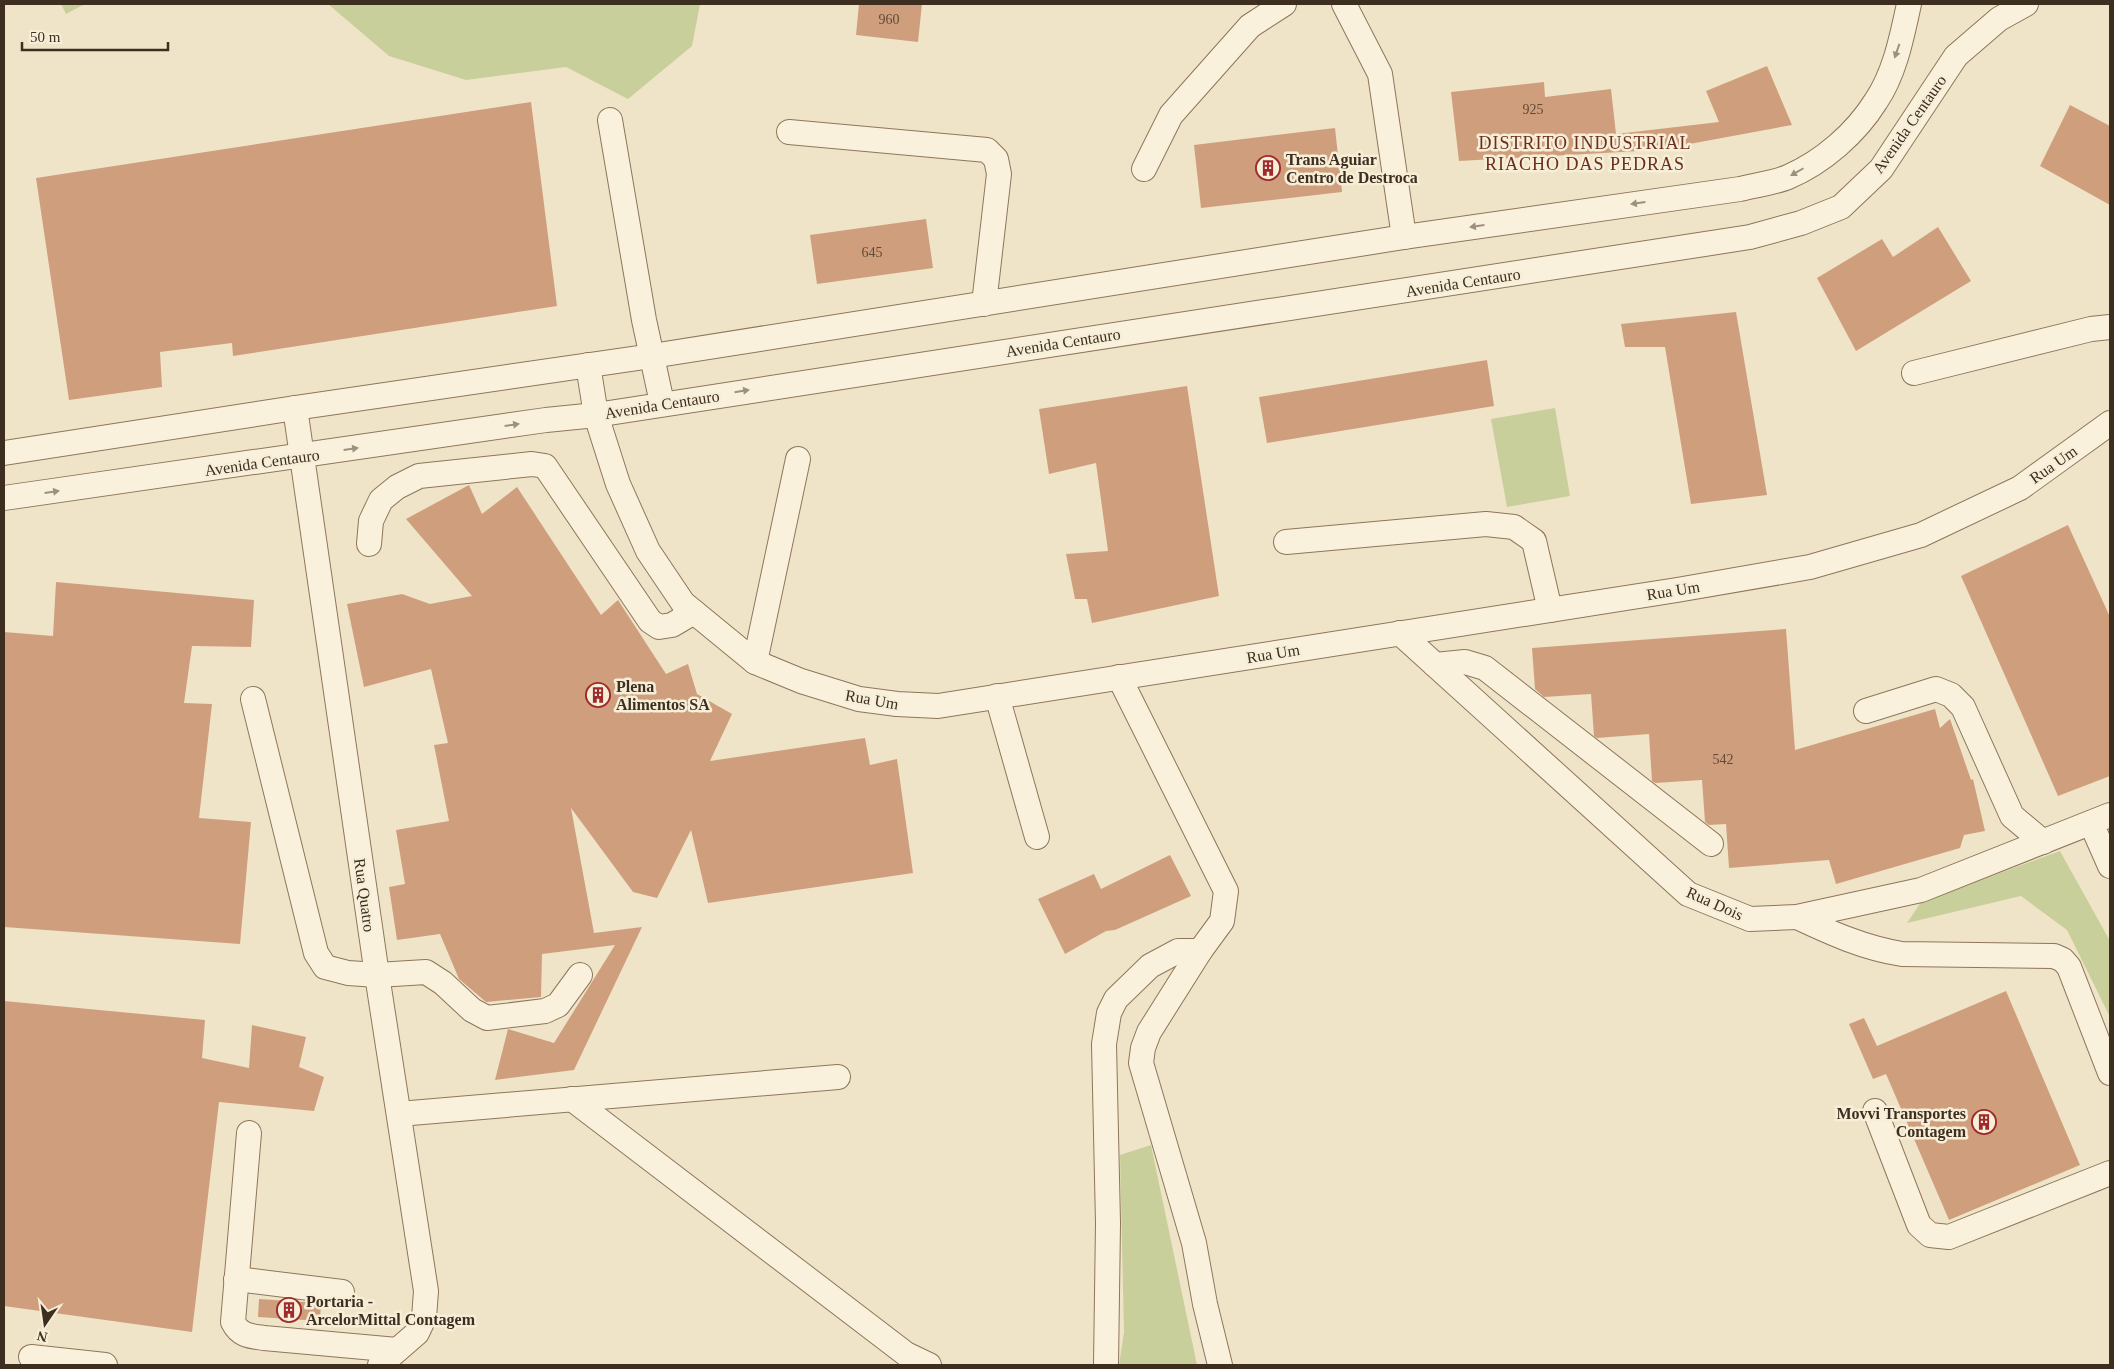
<svg xmlns="http://www.w3.org/2000/svg" width="2114" height="1369" font-family="Georgia,serif">
<style>
.green{fill:#c9cf9b}
.building{fill:#cf9f7d}
.lines{fill:none;stroke-linecap:round;stroke-linejoin:round}
.minor-casing{stroke:#8d765c;stroke-width:26}
.minor{stroke:#faf1dc;stroke-width:24}
.oneway{fill:#9c907e}
.labels{text-anchor:middle;stroke-width:5;stroke-linejoin:round;paint-order:stroke}
.number-label{font-size:14px;fill:#624a37}
.street-label{font-size:16px;fill:#3d2e20;stroke:#f7eed8}
.poi-label{font-size:16px;font-weight:bold;fill:#3d2e20;stroke:#f7eed8;text-anchor:start}
.neighbourhood-label{font-size:18px;letter-spacing:1px;fill:#6b2e1e;stroke:#f7eed8}
</style>
<rect width="100%" height="100%" fill="#f0e4c8"/>
<g class="green">
<polygon points="61,4 85,4 66,14"/>
<polygon points="328,4 700,4 692,46 628,99 566,67 466,80 389,56"/>
<polygon points="1555,408 1570,496 1507,507 1491,419"/>
<polygon points="2060,851 2110,941 2110,1017 2067,930 2021,896 1907,923 1921,902"/>
<polygon points="1151,1145 1197,1365 1119,1365 1124,1332 1120,1155"/>
</g>
<g class="building">
<polygon points="859,4 922,4 918,42 856,35"/>
<polygon points="1767,66 1792,125 1657,150 1459,161 1451,92 1544,82 1545,97 1611,89 1616,134 1719,122 1706,91"/>
<polygon points="531,102 557,306 233,356 232,343 160,352 162,387 69,400 36,178"/>
<polygon points="2070,105 2110,126 2110,205 2040,166"/>
<polygon points="1335,128 1342,192 1201,208 1194,145"/>
<polygon points="926,219 933,268 817,284 810,235"/>
<polygon points="1938,227 1971,281 1856,351 1817,278 1882,239 1893,257"/>
<polygon points="1736,312 1767,495 1691,504 1665,347 1625,347 1621,324"/>
<polygon points="1487,360 1494,406 1267,443 1259,397"/>
<polygon points="1187,386 1219,596 1092,623 1087,599 1075,599 1066,554 1108,551 1096,463 1049,474 1039,409"/>
<polygon points="469,485 482,514 517,487 601,615 618,600 666,674 688,664 697,694 732,714 710,761 865,738 870,765 897,759 913,873 708,903 691,830 657,898 633,892 571,808 594,933 642,927 574,1070 495,1080 508,1029 554,1043 615,945 542,954 541,997 486,1002 459,979 440,934 397,940 389,887 405,884 396,830 449,821 434,745 448,743 431,669 364,687 347,604 402,594 430,604 472,596 406,519"/>
<polygon points="2068,525 2110,617 2110,776 2058,796 1961,576"/>
<polygon points="56,582 254,600 251,647 192,646 184,703 212,704 199,818 251,822 240,944 4,927 4,632 53,636"/>
<polygon points="1786,629 1795,750 1935,709 1940,728 1950,719 1971,780 1973,779 1985,831 1964,835 1960,848 1836,884 1829,860 1729,868 1726,824 1709,825 1705,822 1702,780 1655,783 1652,781 1649,734 1597,738 1594,736 1591,694 1544,697 1535,689 1532,648"/>
<polygon points="1170,855 1191,896 1115,930 1106,931 1065,954 1038,899 1094,874 1101,889"/>
<polygon points="2006,991 2080,1165 1949,1220 1886,1074 1873,1079 1849,1024 1864,1018 1877,1046"/>
<polygon points="4,1001 205,1020 202,1058 249,1068 252,1025 306,1037 299,1067 324,1077 314,1111 219,1102 192,1332 4,1306"/>
<polygon points="259,1299 321,1303 320,1321 258,1317"/>
</g>
<g class="lines">
<defs>
<g id="minor">
<polyline points="1344,4 1380,74 1404,237"/>
<polyline points="610,120 644,320 662,403"/>
<polyline points="789,132 987,150 996,159 999,174 984,304"/>
<polyline points="1144,169 1171,115 1250,26 1284,4"/>
<polyline points="588,365 596,415 618,484 648,551 683,603 755,662 801,681 859,699 897,704 938,706 1677,590 1810,567 1921,535 2020,488 2110,423"/>
<polyline points="1914,373 2091,329 2110,327"/>
<polyline points="295,408 377,975 426,1291 424,1318 417,1333 380,1365"/>
<path d="M4,453l291,-45 357,-52 752,-119 336,-48c15,-4 34,-6 48,-12 35,-15 68,-44 88,-76 19,-28 26,-65 33,-97"/>
<polyline points="4,498 546,420 596,415 1750,237 1801,223 1841,207 1881,169 1956,56 1999,19 2026,4"/>
<polyline points="1286,542 1486,524 1514,527 1534,541 1550,610"/>
<polyline points="369,544 371,521 381,500 397,487 419,476 532,464 545,466 650,621 659,627 672,625 694,612"/>
<polyline points="1400,633 1688,894 1750,919 1797,917 1921,890 2110,815"/>
<polyline points="755,662 798,459"/>
<polyline points="1435,665 1465,662 1485,668 1711,844"/>
<polyline points="1119,677 1226,891 1222,921 1200,951 1149,1032 1143,1048 1141,1063 1194,1243 1205,1304 1220,1365"/>
<polyline points="997,696 1037,837"/>
<polyline points="253,699 316,953 325,967 348,973 377,975 426,972 443,983 472,1010 487,1018 545,1011 558,1005 580,975"/>
<polyline points="1866,711 1936,689 1951,695 1963,707 2012,816 2043,842"/>
<polyline points="2091,823 2110,866"/>
<path d="M1797,917c34,16 67,31 105,37l152,2 9,4 6,7 41,106"/>
<polyline points="572,1099 906,1354 929,1365"/>
<polyline points="1875,1111 1919,1225 1930,1235 1949,1237 2110,1173"/>
<polyline points="399,1114 838,1077"/>
<path d="M249,1133l-16,189c7,14 17,14 31,16l133,12"/>
<polyline points="236,1279 342,1292"/>
<polyline points="31,1357 105,1365"/>
<polyline points="1106,1365 1108,1223 1104,1044 1109,1013 1116,999 1150,966 1178,951 1200,951"/>
</g>
</defs>
<use href="#minor" class="minor-casing"/>
<use href="#minor" class="minor"/>
</g>
<defs><path id="oneway-solid" d="M-6-.8H1V-3.2L6.5 0L1 3.2V.8H-6Z" transform="scale(1.25)"/></defs>
<g class="oneway">
<use href="#oneway-solid" transform="translate(1897 51) rotate(109)"/>
<use href="#oneway-solid" transform="translate(1797 172) rotate(150)"/>
<use href="#oneway-solid" transform="translate(1638 203) rotate(172)"/>
<use href="#oneway-solid" transform="translate(1477 226) rotate(172)"/>
<use href="#oneway-solid" transform="translate(742 391) rotate(-9)"/>
<use href="#oneway-solid" transform="translate(512 425) rotate(-8)"/>
<use href="#oneway-solid" transform="translate(351 449) rotate(-8)"/>
<use href="#oneway-solid" transform="translate(52 492) rotate(-8)"/>
</g>
<defs>
<symbol id="building-ring" viewBox="-11 -11 22 22"><circle r="9.5" fill="#f7eed8" stroke="#9e2a2b" stroke-width="1.5"/><path d="M-4-6H4V6H1V3H-1V6H-4ZM-2.5-4.3h1.7v1.8h-1.7ZM.8-4.3h1.7v1.8H.8ZM-2.5-1h1.7V.8h-1.7ZM.8-1h1.7V.8H.8Z" fill="#9e2a2b"/></symbol>
</defs>
<g fill-rule="evenodd">
<use href="#building-ring" x="1254" y="154" width="28" height="28"/>
<use href="#building-ring" x="584" y="681" width="28" height="28"/>
<use href="#building-ring" x="1970" y="1108" width="28" height="28"/>
<use href="#building-ring" x="275" y="1296" width="28" height="28"/>
</g>
<g class="labels">
<g class="number-label">
<text x="889" y="24">960</text>
<text x="1533" y="114">925</text>
<text x="872" y="257">645</text>
<text x="1723" y="764">542</text>
</g>
<g class="street-label">
<text transform="translate(1909 124) rotate(-55)" y="6">Avenida Centauro</text>
<text transform="translate(1463 282) rotate(-9)" y="6">Avenida Centauro</text>
<text transform="translate(1063 342) rotate(-9)" y="6">Avenida Centauro</text>
<text transform="translate(662 404) rotate(-9)" y="6">Avenida Centauro</text>
<text transform="translate(262 462) rotate(-8)" y="6">Avenida Centauro</text>
<text transform="translate(2053 464) rotate(-35)" y="6">Rua Um</text>
<text transform="translate(1673 590) rotate(-9)" y="6">Rua Um</text>
<text transform="translate(1273 653) rotate(-9)" y="6">Rua Um</text>
<text transform="translate(872 699) rotate(10)" y="6">Rua Um</text>
<text transform="translate(365 895) rotate(82)" y="6">Rua Quatro</text>
<text transform="translate(1715 903) rotate(24)" y="6">Rua Dois</text>
</g>
<g class="poi-label">
<text x="1286" y="165">Trans Aguiar<tspan x="1286" dy="18">Centro de Destroca</tspan></text>
<text x="616" y="692">Plena<tspan x="616" dy="18">Alimentos SA</tspan></text>
<text x="1966" y="1119" text-anchor="end">Movvi Transportes<tspan x="1966" dy="18">Contagem</tspan></text>
<text x="306" y="1307">Portaria -<tspan x="306" dy="18">ArcelorMittal Contagem</tspan></text>
</g>
<g class="neighbourhood-label">
<text x="1585" y="149">DISTRITO INDUSTRIAL<tspan x="1585" dy="21">RIACHO DAS PEDRAS</tspan></text>
</g>
</g>
<rect width="2114" height="1369" fill="none" stroke="#3d2e20" stroke-width="10"/>
<g transform="translate(45 1324) rotate(193)" stroke="#f7eed8" stroke-width="4" paint-order="stroke">
<path d="M0-4L9 19L0 12L-9 19Z" fill="#3d2e20"/>
<text y="-8" font-size="14" font-weight="bold" text-anchor="middle" fill="#3d2e20">N</text>
</g>
<path d="M22 42v8h146v-8" fill="none" stroke="#3d2e20" stroke-width="2.5"/>
<text x="30" y="42" font-size="15" fill="#3d2e20" stroke="#f7eed8" stroke-width="4" paint-order="stroke">50 m</text>
</svg>
